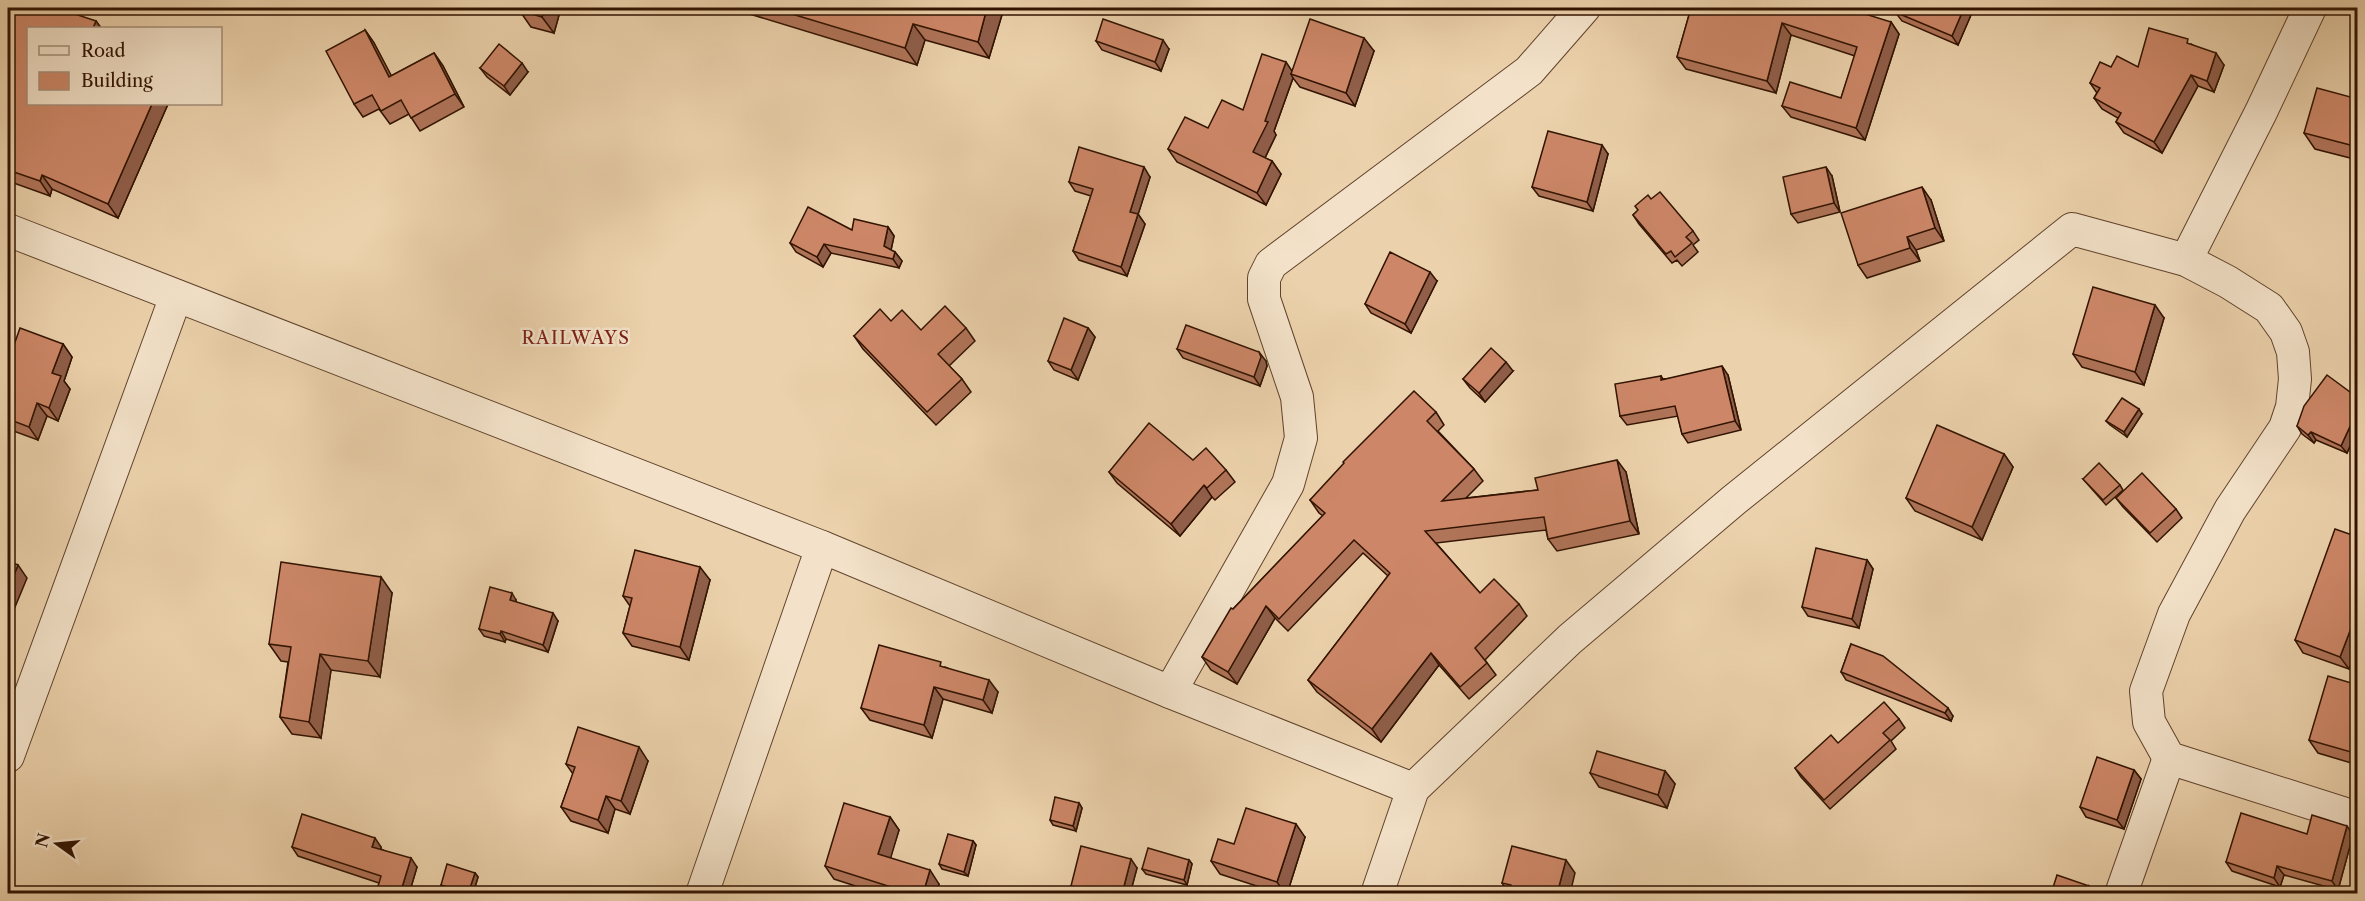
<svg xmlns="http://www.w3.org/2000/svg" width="2365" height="901" font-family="'Libre Caslon Text',serif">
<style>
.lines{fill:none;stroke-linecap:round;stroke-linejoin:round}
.street-casing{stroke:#60432c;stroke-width:34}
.street{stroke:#f3e2c9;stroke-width:32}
.wall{fill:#b07459;stroke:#311301;stroke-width:1.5}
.shaded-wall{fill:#905e49;stroke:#311301;stroke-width:1.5}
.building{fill:#cd8768;stroke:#311301;stroke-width:1.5}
.labels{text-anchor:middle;stroke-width:5;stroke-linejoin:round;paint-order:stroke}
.neighbourhood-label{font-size:18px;letter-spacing:1.5px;fill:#7a1f14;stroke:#f3e2c9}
</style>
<rect width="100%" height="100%" fill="#ecd2ac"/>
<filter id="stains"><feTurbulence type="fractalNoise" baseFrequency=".00333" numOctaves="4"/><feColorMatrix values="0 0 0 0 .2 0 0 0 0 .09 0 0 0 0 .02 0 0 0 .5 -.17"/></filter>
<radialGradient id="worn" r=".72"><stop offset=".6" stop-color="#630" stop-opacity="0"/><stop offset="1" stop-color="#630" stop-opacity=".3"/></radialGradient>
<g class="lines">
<defs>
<g id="street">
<polyline points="8,230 822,547 1170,692 1413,789"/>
<polyline points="2186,260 2261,112 2310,8"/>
<polyline points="1170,692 1288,484 1301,438 1297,397 1264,299 1264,278 1271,264 1529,71 1584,8"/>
<polyline points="8,756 176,296"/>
<polyline points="702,894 822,547"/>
<polyline points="1377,894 1413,789 1570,639 1734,500 2072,229 2186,260 2228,282 2269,308 2286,332 2293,352 2295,379 2292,407 2285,428 2230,510 2174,614 2146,691 2149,722 2169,758 2358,818"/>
<polyline points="2121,894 2169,758"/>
</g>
</defs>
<use href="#street" class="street-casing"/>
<use href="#street" class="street"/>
</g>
<g class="wall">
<polygon points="8,8 96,21 101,28 28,28 168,104 118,218 52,189 50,196 8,181"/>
<polygon points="561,8 554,33 531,27 519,10"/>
<polygon points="730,8 1004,8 989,58 925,40 917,65"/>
<polygon points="1498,8 1515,8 1514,12"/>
<polygon points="1691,8 1891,22 1899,34 1865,140 1791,117 1782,106 1841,98 1855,56 1791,35 1776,93 1686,69 1677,57"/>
<polygon points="1974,8 1958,45 1902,21 1895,12"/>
<polygon points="365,30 374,43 391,76 434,53 443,66 464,107 420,131 409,114 390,124 379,109 363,117 354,104"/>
<polygon points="1096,41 1169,49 1161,71 1102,50"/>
<polygon points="2191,44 2224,65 2214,92 2198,86 2162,153 2124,133 2116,122 2118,118 2102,109 2094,98 2097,93 2090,83 2111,67 2138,67"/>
<polygon points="1374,51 1355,106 1300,87 1293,78 1274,131 1276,135 1265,158 1272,161 1281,174 1266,205 1177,162 1168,149 1243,110 1292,71"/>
<polygon points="480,68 528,72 510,95 487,77"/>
<polygon points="2358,99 2358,160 2315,149 2304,133"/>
<polygon points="1608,154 1593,211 1539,196 1532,187"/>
<polygon points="1832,176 1840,212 1798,223 1791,214"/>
<polygon points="1150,177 1138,214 1145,224 1127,276 1079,260 1073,251 1091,196 1075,191 1069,182"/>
<polygon points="1651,199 1693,231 1699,240 1693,245 1698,252 1682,266 1677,260 1672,263 1639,224 1633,215"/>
<polygon points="1931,200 1944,241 1916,250 1920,261 1867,278 1858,265"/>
<polygon points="888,227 894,236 891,250 895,252 902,261 899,268 831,253 823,267 796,252 790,243 852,230"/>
<polygon points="1437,281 1411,333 1371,313 1365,304"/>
<polygon points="2164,318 2144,385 2082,367 2073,354"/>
<polygon points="966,328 975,341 949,366 962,379 971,392 936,425 863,349 854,336 921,330"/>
<polygon points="1088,328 1095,337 1078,380 1054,370 1048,361"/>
<polygon points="63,344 72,357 64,381 70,389 58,421 47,416 38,440 8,429 8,362"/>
<polygon points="1177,349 1266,361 1267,366 1260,386 1183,358"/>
<polygon points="1513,371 1485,402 1470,388 1463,379"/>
<polygon points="1728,375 1741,430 1688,443 1682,434 1678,416 1627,425 1620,416 1661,376 1663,379"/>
<polygon points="2358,398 2358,428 2347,453 2316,440 2314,443 2302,434 2297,426"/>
<polygon points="1436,412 1444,425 1438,431 1474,469 1483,481 1466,498 1538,490 1626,472 1639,534 1557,551 1548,539 1546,530 1436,543 1480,593 1519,604 1527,616 1485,660 1496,675 1469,699 1439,665 1381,742 1317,692 1308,680 1388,576 1363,553 1288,631 1275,618 1237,684 1211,670 1202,657 1233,609 1323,516 1319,513 1310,500"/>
<polygon points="2142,414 2127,437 2110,425 2106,421"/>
<polygon points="2004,454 2013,467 1982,540 1915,511 1906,498"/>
<polygon points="1193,460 1226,470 1235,482 1215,500 1212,497 1180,536 1117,483 1109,472"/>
<polygon points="2083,479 2120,485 2123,490 2106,505"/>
<polygon points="2116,498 2176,509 2182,518 2157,542 2123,507"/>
<polygon points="2358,537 2358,646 2349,669 2303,653 2295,640"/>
<polygon points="1867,560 1873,569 1859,628 1808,616 1802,607"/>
<polygon points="710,580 689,660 632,646 623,633 630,606 623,596"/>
<polygon points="392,593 380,677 331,670 321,738 292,734 280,717 288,662 281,661 269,644"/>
<polygon points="516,600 516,602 558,621 548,652 506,639 505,642 484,636 479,629"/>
<polygon points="1851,644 1953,716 1951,721 1846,680 1841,672"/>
<polygon points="945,667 998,692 992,713 943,699 932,738 870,720 861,708"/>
<polygon points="2358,685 2358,765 2318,753 2309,740"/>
<polygon points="1899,719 1905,728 1891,741 1896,749 1830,809 1801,777 1795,768"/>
<polygon points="648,761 630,814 615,809 608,833 571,821 561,807 573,774 566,764"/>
<polygon points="2134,770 2141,779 2124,829 2086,817 2080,807"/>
<polygon points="1665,771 1675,784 1667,808 1599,787 1590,773"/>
<polygon points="1079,803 1082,808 1076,831 1053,825 1050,820"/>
<polygon points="890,817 899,830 890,858 939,884 936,894 880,894 834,879 825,866"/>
<polygon points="2353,835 2338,890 2284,875 2280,887 2232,871 2226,862"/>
<polygon points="1305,837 1287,894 1281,894 1220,874 1211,861 1234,844"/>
<polygon points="973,841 976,845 968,876 942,869 939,864"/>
<polygon points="292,847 381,847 381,849 417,867 409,894 376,894 379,883 298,856"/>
<polygon points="1189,860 1192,864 1187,885 1146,874 1142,869"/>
<polygon points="1137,868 1130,894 1077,894 1071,886"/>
<polygon points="475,873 478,877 473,894 456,894 444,890 441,885"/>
<polygon points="1575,873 1509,894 1502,883"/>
</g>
<g class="shaded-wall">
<polygon points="545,8 561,8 554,33 542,17"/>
<polygon points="987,8 1004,8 989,58 978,42"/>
<polygon points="1964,8 1974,8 1958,45 1952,36"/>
<polygon points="96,21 101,28 93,28"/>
<polygon points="1891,22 1899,34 1865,140 1856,128"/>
<polygon points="1782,23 1791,35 1776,93 1767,81"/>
<polygon points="913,24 925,40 917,65 905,48"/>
<polygon points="365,30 374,43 399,90 389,77"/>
<polygon points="1364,38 1374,51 1355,106 1346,93"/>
<polygon points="1163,40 1169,49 1161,71 1155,62"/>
<polygon points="434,53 443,66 464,107 455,94"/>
<polygon points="2216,53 2224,65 2214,92 2207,81"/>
<polygon points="1286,62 1294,74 1291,74 1293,78 1274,131 1276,135 1262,164 1253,152"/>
<polygon points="522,63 528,72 510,95 504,86"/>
<polygon points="2191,75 2198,86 2162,153 2154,142"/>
<polygon points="152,104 168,104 118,218 108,204"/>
<polygon points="1602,145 1608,154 1593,211 1587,202"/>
<polygon points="1272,161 1281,174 1266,205 1257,193"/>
<polygon points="1144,167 1150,177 1136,221 1130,212"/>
<polygon points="1826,167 1832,176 1840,212 1834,203"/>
<polygon points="42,175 52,189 50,196 40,181"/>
<polygon points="1922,187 1931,200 1944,241 1935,228"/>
<polygon points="1138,214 1145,224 1127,276 1121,267"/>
<polygon points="888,227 894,236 890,255 884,246"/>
<polygon points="1907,237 1916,250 1920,261 1910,248"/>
<polygon points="824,244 831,253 823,267 817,257"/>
<polygon points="895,252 902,261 899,268 893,259"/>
<polygon points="1430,272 1437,281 1411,333 1405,324"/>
<polygon points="2155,305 2164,318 2144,385 2135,372"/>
<polygon points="1088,328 1095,337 1078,380 1071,370"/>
<polygon points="63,344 72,357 64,381 70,389 58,421 49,408 52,373"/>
<polygon points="1259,352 1266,361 1267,366 1260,386 1254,377"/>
<polygon points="1506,362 1513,371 1485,402 1479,393"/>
<polygon points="1722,366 1728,375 1741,430 1735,421"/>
<polygon points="37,403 47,416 38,440 29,427"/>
<polygon points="2139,409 2142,414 2127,437 2124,432"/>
<polygon points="2358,409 2358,428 2347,453 2341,446"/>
<polygon points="2311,432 2316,440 2314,443 2308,435"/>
<polygon points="2004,454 2013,467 1982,540 1972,527"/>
<polygon points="1617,460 1626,472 1639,534 1630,521"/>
<polygon points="1204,485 1212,497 1180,536 1171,524"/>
<polygon points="1867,560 1873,569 1859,628 1852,619"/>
<polygon points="18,565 27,578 8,624 8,590"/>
<polygon points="700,567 710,580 689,660 680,647"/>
<polygon points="381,577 392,593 380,677 368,661"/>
<polygon points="512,593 516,600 514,607 510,600"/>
<polygon points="1266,606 1275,618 1237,684 1228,672"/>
<polygon points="2358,610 2358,646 2349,669 2340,657"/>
<polygon points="553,613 558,621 548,652 543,645"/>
<polygon points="501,631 506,639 505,642 500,634"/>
<polygon points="1431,653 1439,665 1381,742 1372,729"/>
<polygon points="320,654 331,670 321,738 309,722"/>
<polygon points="989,680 998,692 992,713 983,700"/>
<polygon points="934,687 943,699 932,738 924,725"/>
<polygon points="1948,708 1953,716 1951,721 1945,713"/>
<polygon points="639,747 648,761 630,814 621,801"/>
<polygon points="2134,770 2141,779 2124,829 2117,820"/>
<polygon points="1665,771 1675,784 1667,808 1658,795"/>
<polygon points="606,796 615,809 608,833 598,820"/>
<polygon points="1079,803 1082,808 1076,831 1073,826"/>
<polygon points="890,817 899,830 888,867 878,854"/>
<polygon points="1296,824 1305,837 1287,894 1285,894 1277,882"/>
<polygon points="2347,826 2353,835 2338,890 2332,881"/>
<polygon points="375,838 381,847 379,856 372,847"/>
<polygon points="973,841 976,845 968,876 964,872"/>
<polygon points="411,858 417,867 409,894 400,894"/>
<polygon points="1131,859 1137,868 1130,894 1122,894"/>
<polygon points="1189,860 1192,864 1187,885 1184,880"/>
<polygon points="1566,860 1575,873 1570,894 1557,894"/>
<polygon points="2277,866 2284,875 2280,887 2274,878"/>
<polygon points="930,870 939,884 936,894 923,894"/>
<polygon points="475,873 478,877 473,894 468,894"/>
<polygon points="2089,886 2094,894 2087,894"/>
</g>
<g class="building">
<polygon points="8,8 57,8 96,21 93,28 28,28 28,104 152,104 108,204 42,175 40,181 8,170"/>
<polygon points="520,8 545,8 542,17 519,10"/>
<polygon points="772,8 987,8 978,42 913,24 905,48"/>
<polygon points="1691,8 1846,8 1891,22 1856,128 1782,106 1790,82 1841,98 1857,47 1782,23 1767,81 1677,57"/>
<polygon points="1897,8 1964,8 1952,36 1895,12"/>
<polygon points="1103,19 1163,40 1155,62 1096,41"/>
<polygon points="1310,19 1364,38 1346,93 1291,74"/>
<polygon points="2149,28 2188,39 2187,43 2216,53 2207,81 2191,75 2154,142 2116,122 2121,113 2094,98 2100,88 2090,83 2100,62 2111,67 2117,56 2138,67"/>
<polygon points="365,30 389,77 434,53 455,94 411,118 401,100 381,111 372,95 354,104 326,51"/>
<polygon points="499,44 522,63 504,86 480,68"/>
<polygon points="1262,54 1286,62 1265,121 1268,122 1253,152 1272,161 1257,193 1168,149 1185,117 1208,128 1222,100 1243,110"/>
<polygon points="2317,88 2358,99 2358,147 2304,133"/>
<polygon points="1548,131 1602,145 1587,202 1532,187"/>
<polygon points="1079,147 1144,167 1130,212 1138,214 1121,267 1073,251 1093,189 1069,182"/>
<polygon points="1826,167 1834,203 1791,214 1783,177"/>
<polygon points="1922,187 1935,228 1907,237 1910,248 1858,265 1841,213"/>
<polygon points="1660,192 1693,231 1686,237 1692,243 1675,257 1671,251 1666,254 1633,215 1638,210 1635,206 1648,195 1651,199"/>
<polygon points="808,207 852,230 854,219 888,227 884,246 895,252 893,259 824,244 817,257 790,243"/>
<polygon points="1390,252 1430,272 1405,324 1365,304"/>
<polygon points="2093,287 2155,305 2135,372 2073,354"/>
<polygon points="945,306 966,328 938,354 962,379 927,412 854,336 880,309 891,321 902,310 921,330"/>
<polygon points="1064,318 1088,328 1071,370 1048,361"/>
<polygon points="1186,325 1259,352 1261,357 1254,377 1177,349"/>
<polygon points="20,328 63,344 52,373 61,376 49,408 37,403 29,427 8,419 8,362"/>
<polygon points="1491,348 1506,362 1479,393 1463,379"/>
<polygon points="1722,366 1735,421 1682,434 1675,406 1620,416 1615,384 1661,376 1661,380"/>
<polygon points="2327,375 2358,398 2358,409 2341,446 2311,432 2308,435 2297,426 2304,406"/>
<polygon points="1414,391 1436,412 1427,421 1474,469 1442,501 1538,490 1535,478 1617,460 1630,521 1548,539 1544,517 1425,531 1480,593 1494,579 1519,604 1475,648 1487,663 1460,687 1431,653 1372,729 1308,680 1390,573 1354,540 1279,619 1266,606 1228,672 1202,657 1231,608 1233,609 1325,513 1310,500 1344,463 1343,462"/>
<polygon points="2122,398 2139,409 2124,432 2106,421"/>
<polygon points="1149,423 1193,460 1206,448 1226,470 1207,488 1204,485 1171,524 1109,472"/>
<polygon points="1937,425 2004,454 1972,527 1906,498"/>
<polygon points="2099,463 2120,485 2103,500 2083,479"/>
<polygon points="2142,473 2176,509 2150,533 2116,498"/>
<polygon points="2335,529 2358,537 2358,610 2340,657 2295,640"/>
<polygon points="1816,548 1867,560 1852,619 1802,607"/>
<polygon points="635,550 700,567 680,647 623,633 632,598 623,596"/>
<polygon points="8,561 18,565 8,590"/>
<polygon points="281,562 381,577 368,661 320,654 309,722 280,717 291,647 269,644"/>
<polygon points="490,587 512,593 510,600 553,613 543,645 501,631 500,634 479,629"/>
<polygon points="1851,644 1883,656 1948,708 1945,713 1841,672"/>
<polygon points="879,645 941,662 940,666 989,680 983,700 934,687 924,725 861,708"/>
<polygon points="2328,676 2358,685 2358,754 2309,740"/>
<polygon points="1884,702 1899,719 1883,733 1890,740 1824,800 1795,768 1831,735 1838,743"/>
<polygon points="578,727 639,747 621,801 606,796 598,820 561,807 575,767 566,764"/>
<polygon points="1597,751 1665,771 1658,795 1590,773"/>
<polygon points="2097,757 2134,770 2117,820 2080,807"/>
<polygon points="1055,797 1079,803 1073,826 1050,820"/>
<polygon points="844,803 890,817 878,854 930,870 923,894 913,894 825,866"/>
<polygon points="1246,808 1296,824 1277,882 1211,861 1218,839 1234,844"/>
<polygon points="2241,813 2307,834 2312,815 2347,826 2332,881 2277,866 2274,878 2226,862"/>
<polygon points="302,814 375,838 372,847 411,858 400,894 376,894 381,876 292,847"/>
<polygon points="948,834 973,841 964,872 939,864"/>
<polygon points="1081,846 1131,859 1122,894 1101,894 1071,886"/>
<polygon points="1512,846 1566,860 1557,894 1509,894 1511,885 1502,883"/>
<polygon points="1148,848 1189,860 1184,880 1142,869"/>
<polygon points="447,864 475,873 468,894 441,885"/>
<polygon points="2057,875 2089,886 2087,894 2051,894"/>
</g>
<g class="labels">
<g class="neighbourhood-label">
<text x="576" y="344">RAILWAYS</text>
</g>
</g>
<rect width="2365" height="901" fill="none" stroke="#ecd2ac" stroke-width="30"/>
<rect x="9" y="9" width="2347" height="883" fill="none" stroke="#311301" stroke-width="3"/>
<rect x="15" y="15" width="2335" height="871" fill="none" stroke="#311301" stroke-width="1.5"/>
<rect x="27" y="27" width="195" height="78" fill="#f3e2c9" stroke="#a58f79" stroke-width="1.5"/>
<rect x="39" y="46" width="30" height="9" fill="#f3e2c9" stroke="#a58f79" stroke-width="1.5"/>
<text x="81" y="57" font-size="18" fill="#311301">Road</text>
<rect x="39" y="72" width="30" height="18" fill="#cd8768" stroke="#a58f79" stroke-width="1.5"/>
<text x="81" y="87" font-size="18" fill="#311301">Building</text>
<g transform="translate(57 844) rotate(285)" stroke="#f3e2c9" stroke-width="4.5" paint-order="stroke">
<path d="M0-4.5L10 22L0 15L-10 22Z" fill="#311301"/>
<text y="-9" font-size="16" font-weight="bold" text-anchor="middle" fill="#311301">N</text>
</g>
<rect width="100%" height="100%" filter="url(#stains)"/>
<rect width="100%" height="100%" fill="url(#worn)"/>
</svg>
